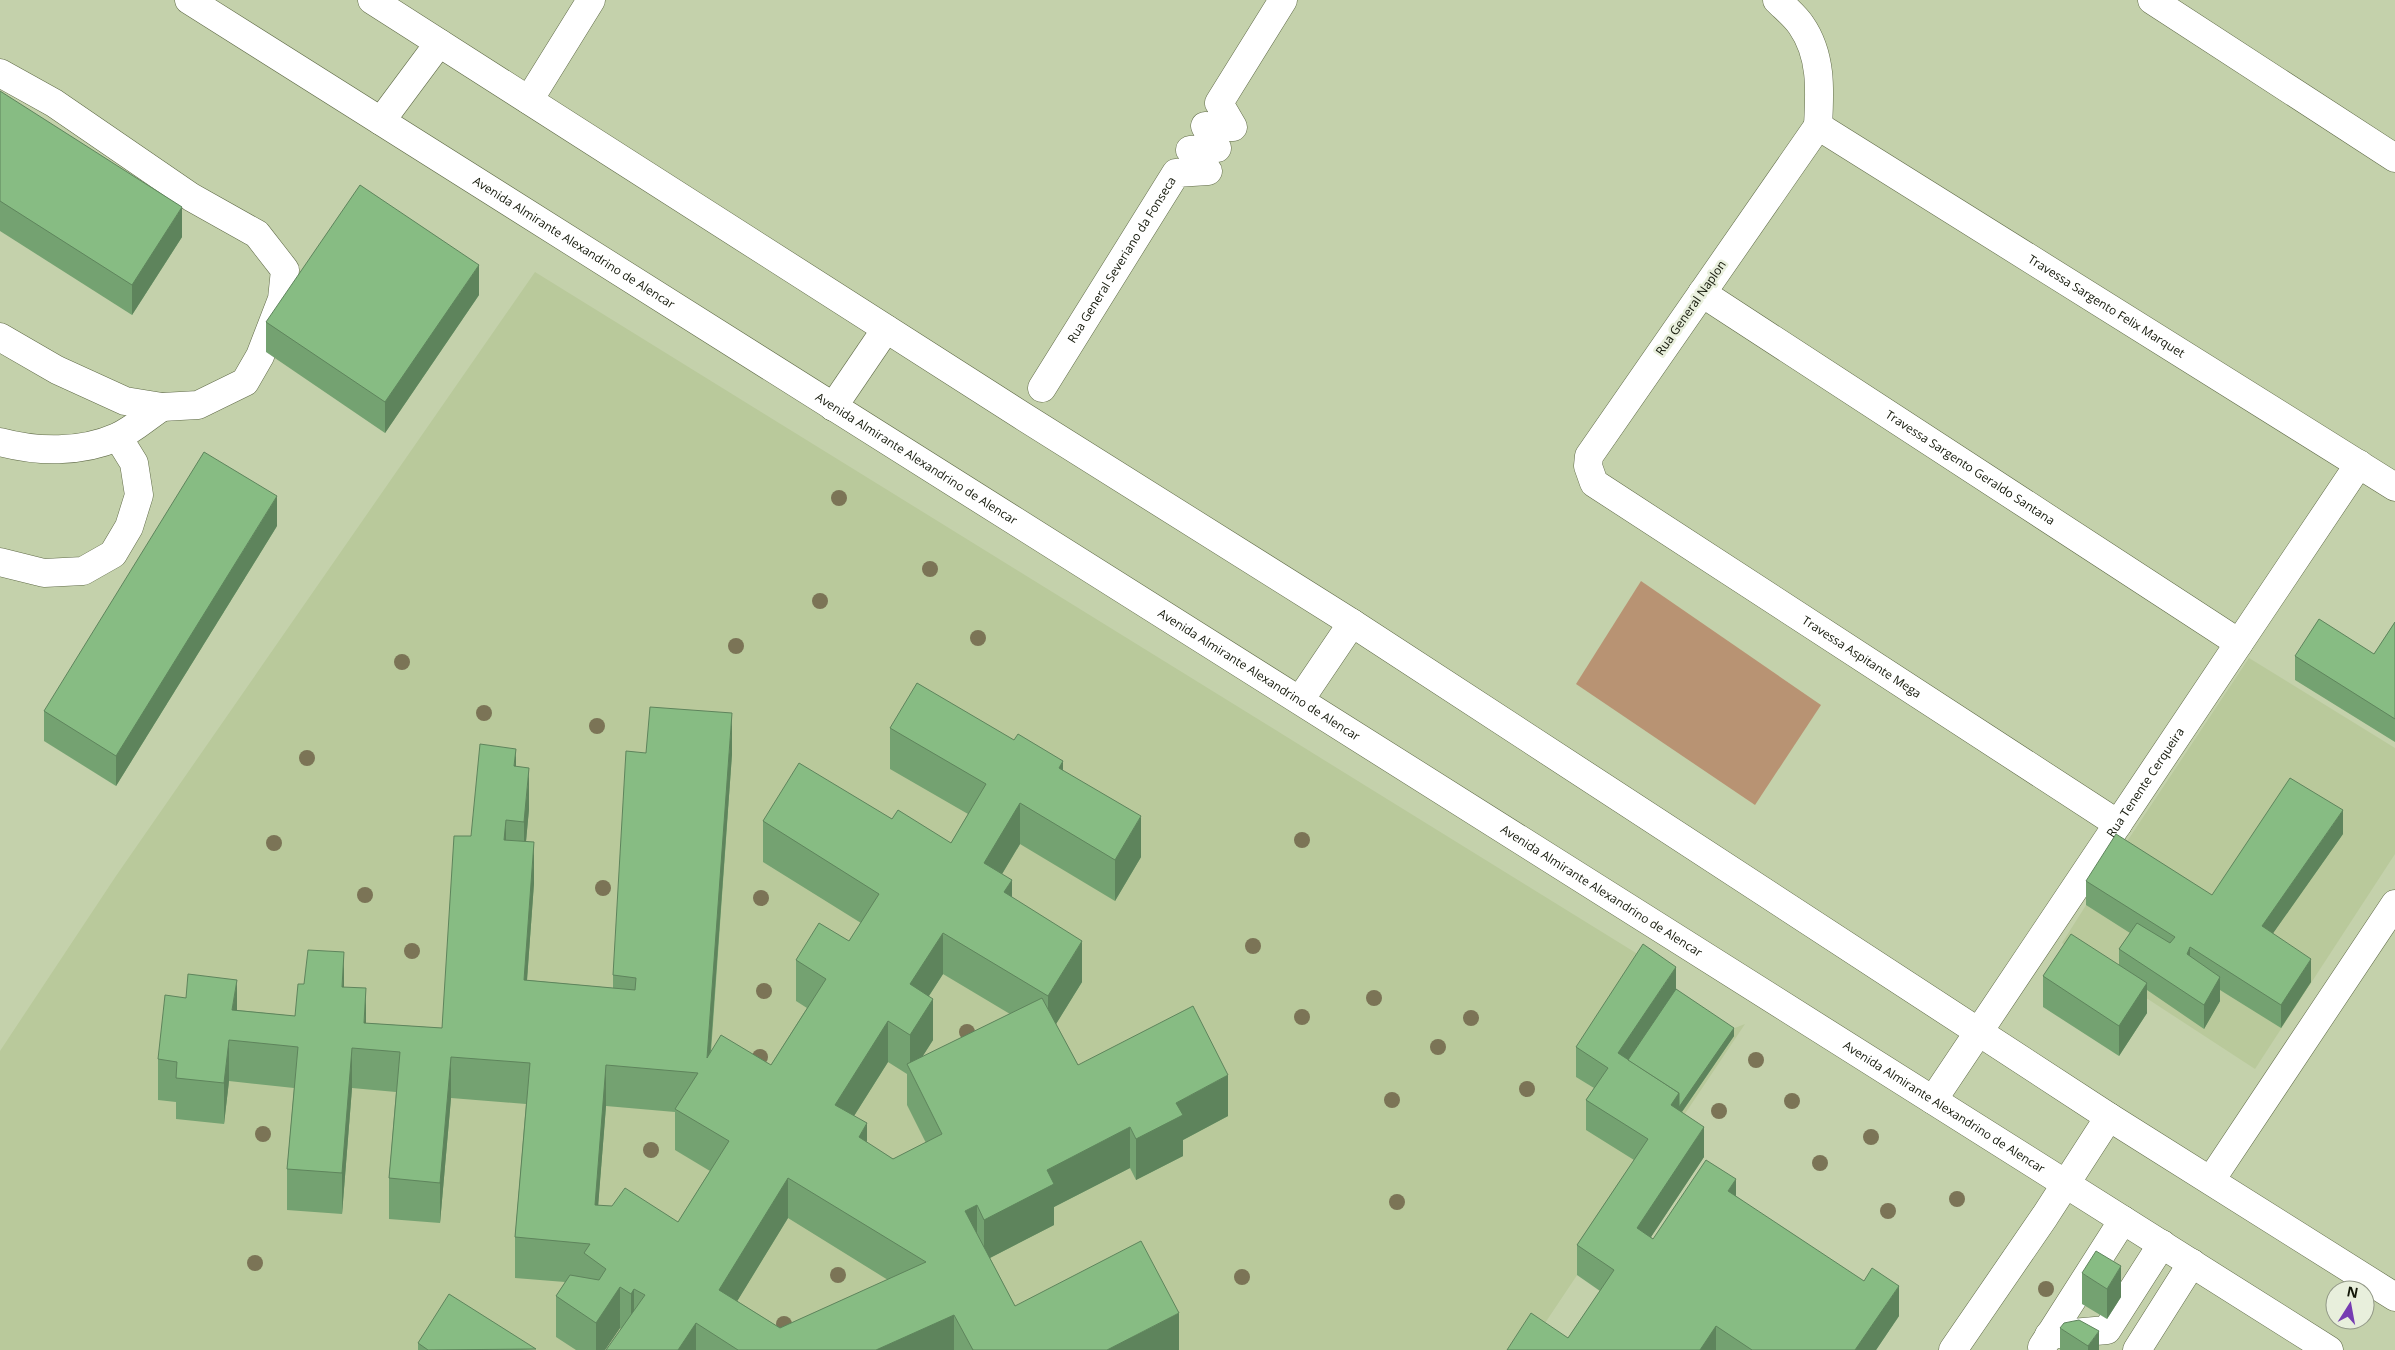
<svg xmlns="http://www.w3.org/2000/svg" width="2395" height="1350" font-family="'Open Sans',sans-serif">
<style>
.built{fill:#b9c99b}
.green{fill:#b89373}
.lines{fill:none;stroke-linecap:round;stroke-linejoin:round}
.minor-casing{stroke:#606b48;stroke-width:29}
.minor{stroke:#fff;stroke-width:28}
.tree{fill:#7b7456}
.wall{fill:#74a271;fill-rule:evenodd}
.shaded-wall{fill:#5e845c}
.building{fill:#87bc83;stroke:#5e845c;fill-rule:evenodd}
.labels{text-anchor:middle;stroke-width:5;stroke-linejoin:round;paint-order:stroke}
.street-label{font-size:12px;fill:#131709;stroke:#e8efdc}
</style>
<rect width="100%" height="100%" fill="#c4d1ab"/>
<g class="built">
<polygon points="535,272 1636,953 1643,975 1727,1031 1745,1024 1527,1350 0,1350 0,1051 116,876"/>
<polygon points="2249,658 2395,748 2395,854 2255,1069 2062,943 2116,858"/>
</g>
<polygon class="green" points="1641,581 1821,705 1755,805 1576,684"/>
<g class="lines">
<defs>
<g id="minor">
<path id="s1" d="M189,0l2140,1350"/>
<polyline points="372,0 1021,415 1352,623 2109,1117 2395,1297"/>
<path d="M1777,0c8,8 18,16 24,25 21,30 19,65 17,101"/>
<polyline points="2152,0 2395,158"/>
<polyline points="0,73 54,103 191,197 257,234 285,270 282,299 260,356 245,382 198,405 162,407 125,401 57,370 0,337"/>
<polyline points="529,100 591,0"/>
<polyline points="381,121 439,43"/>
<path id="s2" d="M1818,126l-229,330 -1,10 6,17 524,341"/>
<path id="s3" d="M1818,126l577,361"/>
<path id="s4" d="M1702,293l537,350"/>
<path id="s5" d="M1042,388l134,-215 32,-2 -18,-21 27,-2 -12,-22 28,1 -14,-24 64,-103"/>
<polyline points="833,407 886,329"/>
<path d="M0,442c37,10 81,11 117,-5 16,-7 31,-21 45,-30"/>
<polyline points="0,562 44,573 83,571 113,554 129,527 139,495 134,463 118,437"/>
<polyline points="1300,700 1352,623"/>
<path id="s6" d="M1933,1100l426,-636"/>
<polyline points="2211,1180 2395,904"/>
<polyline points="2049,1335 2107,1330 2162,1244"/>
<polyline points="2042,1347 2123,1220"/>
<polyline points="1953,1350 2045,1216 2109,1117"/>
<polyline points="2137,1350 2192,1263"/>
</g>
</defs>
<use href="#minor" class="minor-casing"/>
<use href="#minor" class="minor"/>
</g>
<g class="tree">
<circle cx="839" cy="498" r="8"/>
<circle cx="930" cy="569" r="8"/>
<circle cx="820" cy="601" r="8"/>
<circle cx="978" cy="638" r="8"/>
<circle cx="736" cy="646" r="8"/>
<circle cx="402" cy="662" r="8"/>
<circle cx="484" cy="713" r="8"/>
<circle cx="597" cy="726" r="8"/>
<circle cx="307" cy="758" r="8"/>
<circle cx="1302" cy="840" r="8"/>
<circle cx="274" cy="843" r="8"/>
<circle cx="603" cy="888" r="8"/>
<circle cx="365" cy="895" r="8"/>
<circle cx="761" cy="898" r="8"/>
<circle cx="1253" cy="946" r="8"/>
<circle cx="412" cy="951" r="8"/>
<circle cx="764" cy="991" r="8"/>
<circle cx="1374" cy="998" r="8"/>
<circle cx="1302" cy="1017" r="8"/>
<circle cx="1471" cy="1018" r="8"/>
<circle cx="967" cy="1032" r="8"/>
<circle cx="1438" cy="1047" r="8"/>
<circle cx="760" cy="1057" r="8"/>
<circle cx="1756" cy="1060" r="8"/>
<circle cx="1527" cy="1089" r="8"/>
<circle cx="1392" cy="1100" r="8"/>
<circle cx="1792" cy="1101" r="8"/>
<circle cx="1719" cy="1111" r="8"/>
<circle cx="263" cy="1134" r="8"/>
<circle cx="1871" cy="1137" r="8"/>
<circle cx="651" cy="1150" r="8"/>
<circle cx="1820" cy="1163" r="8"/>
<circle cx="1957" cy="1199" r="8"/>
<circle cx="1397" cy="1202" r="8"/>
<circle cx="1888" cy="1211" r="8"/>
<circle cx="255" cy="1263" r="8"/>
<circle cx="838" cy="1275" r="8"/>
<circle cx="1242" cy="1277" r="8"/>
<circle cx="2046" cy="1289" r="8"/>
<circle cx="784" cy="1324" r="8"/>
</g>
<g class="wall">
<polygon points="0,91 182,237 132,315 0,231"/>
<polygon points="479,295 385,433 266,352 266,322"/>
<polygon points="277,526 116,786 44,741 44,711"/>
<polygon points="2395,622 2395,742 2295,680 2295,656 2374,654"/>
<path d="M890,728l173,42 78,87 -26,44 -95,-57 -18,30 10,23 70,85 -26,42 22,41 150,51 -45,24v16l-47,24 -6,-12 -76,39v18l-64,33 25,48 164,44h-573l15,-21 -1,-1 -15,22h-29l-20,-13v-41l9,-14 -50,-4v-41l11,-133 -75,-6 -11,125 -51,-4v-41l7,-86 -44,-4 -10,126 -55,-4v-41l7,-81 -65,-7 -5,43 -48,-5v-17l-18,-2v-41l79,-49 58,6 9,-32 40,3 22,36 76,5 29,-192 45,-69 13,42 -3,32 8,42 -7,97 86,8v-13l33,-222 86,1 -21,298 60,13 36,-57 -11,-7v-41l53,-19 12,-18 -98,-61v-41l129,-2 59,24 17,-29 -78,-45zM943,974l67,40 -88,43 11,-17 -4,-44zM888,1062l19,12v31l19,38 -33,16 -26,-16 -13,-27zM606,1106l69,6v38l35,21 -32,51 -80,-17zM788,1218l100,62 -108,48 -43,-27z"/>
<polygon points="2343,834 2273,933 2311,982 2281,1028 2220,990 2220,1001 2204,1029 2147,990 2147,1013 2119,1056 2043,1007 2043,976 2119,965 2119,949 2130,933 2086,905 2086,881 2212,895"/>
<polygon points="1676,989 1734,1036 1682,1112 1704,1157 1651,1237 1653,1239 1736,1196 1899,1316 1876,1350 1507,1350 1568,1338 1600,1291 1577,1275 1577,1245 1634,1160 1586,1130 1586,1100 1594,1088 1576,1077 1576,1047"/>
<polygon points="2082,1273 2121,1297 2107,1319 2082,1304"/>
<polygon points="2060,1328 2099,1350 2060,1350"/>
<polygon points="418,1343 536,1350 418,1350"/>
</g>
<g class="shaded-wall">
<polygon points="182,207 182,237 132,315 132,285"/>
<polygon points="479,265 479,295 385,433 385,402"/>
<polygon points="277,496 277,526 116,786 116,756"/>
<polygon points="732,713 732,754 707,1099 707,1058"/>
<polygon points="516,749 516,790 514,766"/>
<polygon points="1063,761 1063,801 1059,768"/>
<polygon points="529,768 529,809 524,863 524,822"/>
<polygon points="1020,803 1020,844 984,904 984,863"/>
<polygon points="2343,810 2343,834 2262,949 2262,926"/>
<polygon points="1141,816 1141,857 1115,901 1115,860"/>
<polygon points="506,820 506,861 504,840"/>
<polygon points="534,842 534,883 524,1021 524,980"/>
<polygon points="1012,880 1012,921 1004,892"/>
<polygon points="943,933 943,974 910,1025 910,984"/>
<polygon points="1082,941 1082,982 1048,1037 1048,996"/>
<polygon points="2190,947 2190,971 2187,954"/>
<polygon points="344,952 344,993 342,987"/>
<polygon points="2311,959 2311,982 2281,1028 2281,1005"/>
<polygon points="1676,967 1676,997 1622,1078 1618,1053"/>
<polygon points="2220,977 2220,1001 2204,1029 2204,1005"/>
<polygon points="237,980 237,1021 232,1010"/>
<polygon points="2147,983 2147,1013 2119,1056 2119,1026"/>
<polygon points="366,988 366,1029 364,1023"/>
<polygon points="933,999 933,1040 912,1073 910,1070 910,1035"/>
<polygon points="888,1021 888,1062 835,1146 835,1105"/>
<polygon points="1734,1028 1734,1036 1679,1116 1671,1105 1679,1093"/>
<polygon points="229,1040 229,1081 224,1124 224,1083"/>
<polygon points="352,1048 352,1088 342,1214 342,1173"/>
<polygon points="451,1057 451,1098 440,1223 440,1183"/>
<polygon points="606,1065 606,1106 595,1246 595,1205"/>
<polygon points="1228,1075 1228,1116 1183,1140 1183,1156 1136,1180 1136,1139 1176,1103"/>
<polygon points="867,1123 867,1164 859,1137"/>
<polygon points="1130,1127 1130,1168 1054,1207 1054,1225 984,1261 984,1220 1047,1170"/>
<polygon points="1704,1127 1704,1157 1637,1258 1637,1228"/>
<polygon points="788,1178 788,1218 719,1331 719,1290"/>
<polygon points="1736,1179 1736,1210 1728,1191"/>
<polygon points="977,1205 977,1246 965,1211"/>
<polygon points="2121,1266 2121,1297 2107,1319 2107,1289"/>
<polygon points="1899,1286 1899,1316 1876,1350 1855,1350"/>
<polygon points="620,1287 620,1328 605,1350 596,1350 596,1323"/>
<polygon points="634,1289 634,1330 631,1335 631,1294"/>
<polygon points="1179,1313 1179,1350 1107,1350"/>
<polygon points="954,1315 954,1350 876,1350"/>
<polygon points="696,1323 696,1350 678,1350"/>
<polygon points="1716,1326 1716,1350 1700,1350"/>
<polygon points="2099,1331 2099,1350 2088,1350 2088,1346"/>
</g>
<g class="building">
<polygon points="0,91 182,207 132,285 0,201"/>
<polygon points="360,185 479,265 385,402 266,322"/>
<polygon points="204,452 277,496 116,756 44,711"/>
<polygon points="2319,619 2374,654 2395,622 2395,719 2295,656"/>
<path d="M917,683l97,57 4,-6 45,27 -4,7 82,48 -26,44 -95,-57 -36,60 28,17 -8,12 78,49 -34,55 -105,-63 -33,51 23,15 -23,36 -22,-14 -53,84 32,18 -8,14 34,22 49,-25 -35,-70 135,-66 36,67 115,-59 35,69 -52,28 7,12 -47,24 -6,-12 -83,43 7,14 -70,36 -7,-15 -12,6 50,95 126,-65 38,72 -72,37h-134l-19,-35 -78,35h-138l-42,-27 -18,27h-72l39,-55 -11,-6 -3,5 -11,-7 -24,36 -40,-27 14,-21 29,5 7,-11 -22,-16 6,-9 -75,-7 15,-174 -79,-6 -11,126 -51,-5 11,-126 -48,-4 -10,125 -55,-4 11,-122 -69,-7 -5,43 -48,-5 1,-16 -19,-3 7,-64 21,3 2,-24 49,6 -5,30 63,6 3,-32h6l4,-34 36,2 -2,35 24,1 -2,35 78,5 12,-192h17l9,-92 36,5 -2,17 15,2 -5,54 -18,-2 -2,20 30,2 -10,138 111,10 1,-12 -23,-3 13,-224 20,2 4,-46 82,6 -25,345 14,-23 50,30 55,-86 -30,-19 23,-37 30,18 30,-47 -116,-73 36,-58 93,56 6,-9 53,33 35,-59 -96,-56zM606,1065l92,8 -23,36 54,32 -51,81 -53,-34 -13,18 -17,-1zM788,1178l138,84 -146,66 -61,-38z"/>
<polygon points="2290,778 2343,810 2262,926 2311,959 2281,1005 2190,947 2187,954 2220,977 2204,1005 2119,949 2137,923 2170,943 2175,937 2086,881 2116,834 2212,895"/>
<polygon points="2071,934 2147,983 2119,1026 2043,976"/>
<polygon points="1643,944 1676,967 1618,1053 1679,1093 1671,1105 1704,1127 1637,1228 1653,1239 1706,1160 1736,1179 1728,1191 1864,1281 1872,1268 1899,1286 1855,1350 1752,1350 1716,1326 1700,1350 1507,1350 1531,1313 1568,1338 1614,1270 1577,1245 1648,1139 1586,1100 1608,1068 1576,1047"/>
<polygon points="1676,989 1734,1028 1679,1107 1679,1093 1628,1060"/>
<polygon points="2096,1251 2121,1266 2107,1289 2082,1273"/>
<polygon points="449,1294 536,1349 428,1350 418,1343"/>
<polygon points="2079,1320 2099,1331 2088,1346 2060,1328 2064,1323"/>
</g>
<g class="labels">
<g class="street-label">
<text dy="4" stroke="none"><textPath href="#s1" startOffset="455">Avenida Almirante Alexandrino de Alencar</textPath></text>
<text dy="4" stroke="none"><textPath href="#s5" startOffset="151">Rua General Severiano da Fonseca</textPath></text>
<text dy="4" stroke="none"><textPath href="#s3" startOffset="340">Travessa Sargento Felix Marquet</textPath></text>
<text transform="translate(1691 308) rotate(-55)" y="4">Rua General Naplon</text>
<text dy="4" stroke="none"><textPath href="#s1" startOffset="860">Avenida Almirante Alexandrino de Alencar</textPath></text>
<text dy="4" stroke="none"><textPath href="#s4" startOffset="320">Travessa Sargento Geraldo Santana</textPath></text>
<text dy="4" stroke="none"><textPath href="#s2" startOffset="749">Travessa Aspitante Mega</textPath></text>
<text dy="4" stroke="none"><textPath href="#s1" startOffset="1265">Avenida Almirante Alexandrino de Alencar</textPath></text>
<text dy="4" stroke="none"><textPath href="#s6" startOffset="382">Rua Tenente Cerqueira</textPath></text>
<text dy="4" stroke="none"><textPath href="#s1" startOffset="1670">Avenida Almirante Alexandrino de Alencar</textPath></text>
<text dy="4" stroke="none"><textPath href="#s1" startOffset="2075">Avenida Almirante Alexandrino de Alencar</textPath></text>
</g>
</g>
<g transform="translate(2350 1305) rotate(11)"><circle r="24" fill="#e8efdc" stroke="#939988"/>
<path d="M0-4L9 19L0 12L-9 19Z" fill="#763cb2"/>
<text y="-8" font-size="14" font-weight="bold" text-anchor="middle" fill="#131709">N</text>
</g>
</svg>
